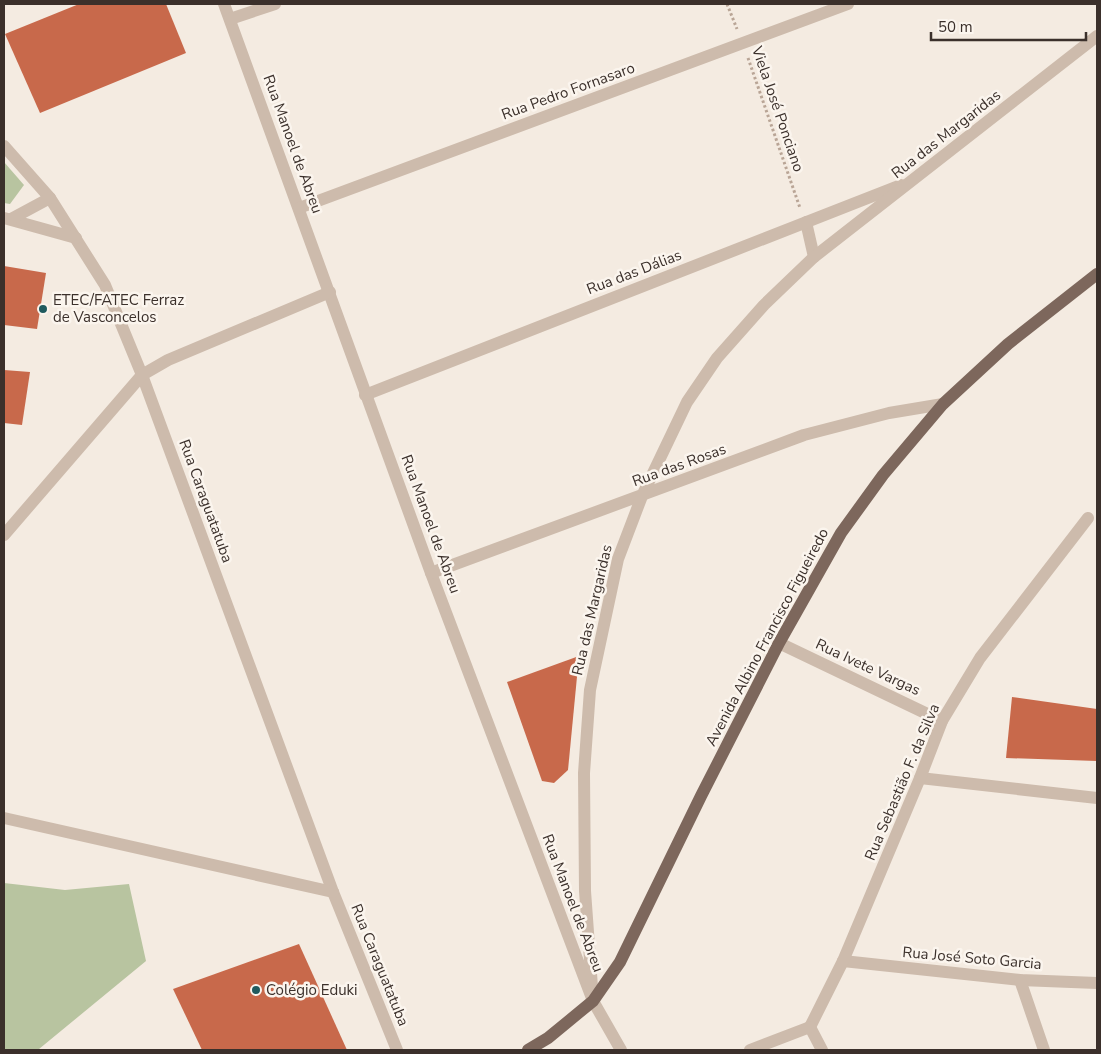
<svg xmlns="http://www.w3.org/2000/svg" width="1101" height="1054" font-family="'Nunito Sans',sans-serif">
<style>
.green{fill:#b8c4a0}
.building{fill:#c8694b}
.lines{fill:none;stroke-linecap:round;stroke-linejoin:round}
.path{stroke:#b9a596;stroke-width:3;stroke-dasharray:2.5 2.5;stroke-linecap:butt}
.minor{stroke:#cdbbac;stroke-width:12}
.major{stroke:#7d675c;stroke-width:12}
.poi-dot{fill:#1f5a5e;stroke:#fbf5ee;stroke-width:2}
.labels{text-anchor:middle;stroke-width:5;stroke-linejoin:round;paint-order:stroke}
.street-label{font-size:15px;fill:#3b302b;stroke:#fbf5ee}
.poi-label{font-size:15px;fill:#3b302b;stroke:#fbf5ee;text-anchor:start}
</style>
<rect width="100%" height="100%" fill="#f4ebe1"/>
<g class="green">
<polygon points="4,162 24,185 10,204 4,203"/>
<polygon points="4,883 65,890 129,884 146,961 39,1049 36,1050 4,1050"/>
</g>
<g class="building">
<polygon points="79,4 166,4 186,53 40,113 5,34"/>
<polygon points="4,266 46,273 37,329 4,325"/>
<polygon points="4,370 30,372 22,425 4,423"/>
<polygon points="579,656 568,770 554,783 542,781 507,682"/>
<polygon points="1012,697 1097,709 1097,761 1006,758"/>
<polygon points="299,944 347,1050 202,1050 173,989"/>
</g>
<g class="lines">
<g class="path">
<polyline points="727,4 737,29"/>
<polyline points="748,58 800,208"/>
</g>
<g class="minor">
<polyline points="224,4 431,573 593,1001 621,1050"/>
<polyline points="230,19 275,4"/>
<polyline points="4,146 50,198 105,285 142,375 333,892 397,1050"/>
<polyline points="299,208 848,4"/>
<polyline points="4,218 76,238"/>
<polyline points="11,219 50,198"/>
<polyline points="806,222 814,257"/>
<polyline points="365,395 901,185"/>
<polyline points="4,535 142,375 168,360 330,292"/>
<polyline points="431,573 804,435 889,413 943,404"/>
<polyline points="779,643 942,721"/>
<polyline points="920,778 1097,798"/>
<polyline points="4,818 333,892"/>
<polyline points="843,961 1020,980 1097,983"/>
<polyline points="1020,980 1044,1050"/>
<polyline points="593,1001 585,891 584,773 590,690 618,559 642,496 687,402 717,358 764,305 814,257 1097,36"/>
<polyline points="810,1027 843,961 920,778 942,721 980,658 1088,518"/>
<polyline points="810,1027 822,1050"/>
<polyline points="750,1050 810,1027"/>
</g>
<polyline class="major" points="528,1050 548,1038 593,1001 620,962 701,796 779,643 841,533 883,475 943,404 1008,344 1097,274"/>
</g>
<g class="poi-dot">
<circle cx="43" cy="309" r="5"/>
<circle cx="256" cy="990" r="5"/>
</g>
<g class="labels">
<g class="street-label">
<text transform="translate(568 91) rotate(-20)" y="5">Rua Pedro Fornasaro</text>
<text transform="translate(778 109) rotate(71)" y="5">Viela José Ponciano</text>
<text transform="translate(946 134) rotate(-38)" y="5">Rua das Margaridas</text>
<text transform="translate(293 144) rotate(70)" y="5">Rua Manoel de Abreu</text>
<text transform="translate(634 272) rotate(-21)" y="5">Rua das Dálias</text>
<text transform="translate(679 465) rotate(-20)" y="5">Rua das Rosas</text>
<text transform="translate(206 501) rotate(70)" y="5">Rua Caraguatatuba</text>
<text transform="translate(431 524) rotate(70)" y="5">Rua Manoel de Abreu</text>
<text transform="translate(592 610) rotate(-77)" y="5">Rua das Margaridas</text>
<text transform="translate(767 637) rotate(-62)" y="5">Avenida Albino Francisco Figueiredo</text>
<text transform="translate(868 667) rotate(25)" y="5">Rua Ivete Vargas</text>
<text transform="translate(902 782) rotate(-67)" y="5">Rua Sebastião F. da Silva</text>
<text transform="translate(573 903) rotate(69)" y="5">Rua Manoel de Abreu</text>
<text transform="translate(972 958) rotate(5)" y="5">Rua José Soto Garcia</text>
<text transform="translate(380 965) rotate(68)" y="5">Rua Caraguatatuba</text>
</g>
<g class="poi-label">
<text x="53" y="305">ETEC/FATEC Ferraz<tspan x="53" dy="17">de Vasconcelos</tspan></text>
<text x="266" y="995">Colégio Eduki</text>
</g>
</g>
<rect width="1101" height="1054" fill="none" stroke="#3b302b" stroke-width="10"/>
<path d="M931 32v8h155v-8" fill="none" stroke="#3b302b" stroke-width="2.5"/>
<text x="938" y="32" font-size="15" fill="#3b302b" stroke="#fbf5ee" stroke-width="4" paint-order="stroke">50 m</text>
</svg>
